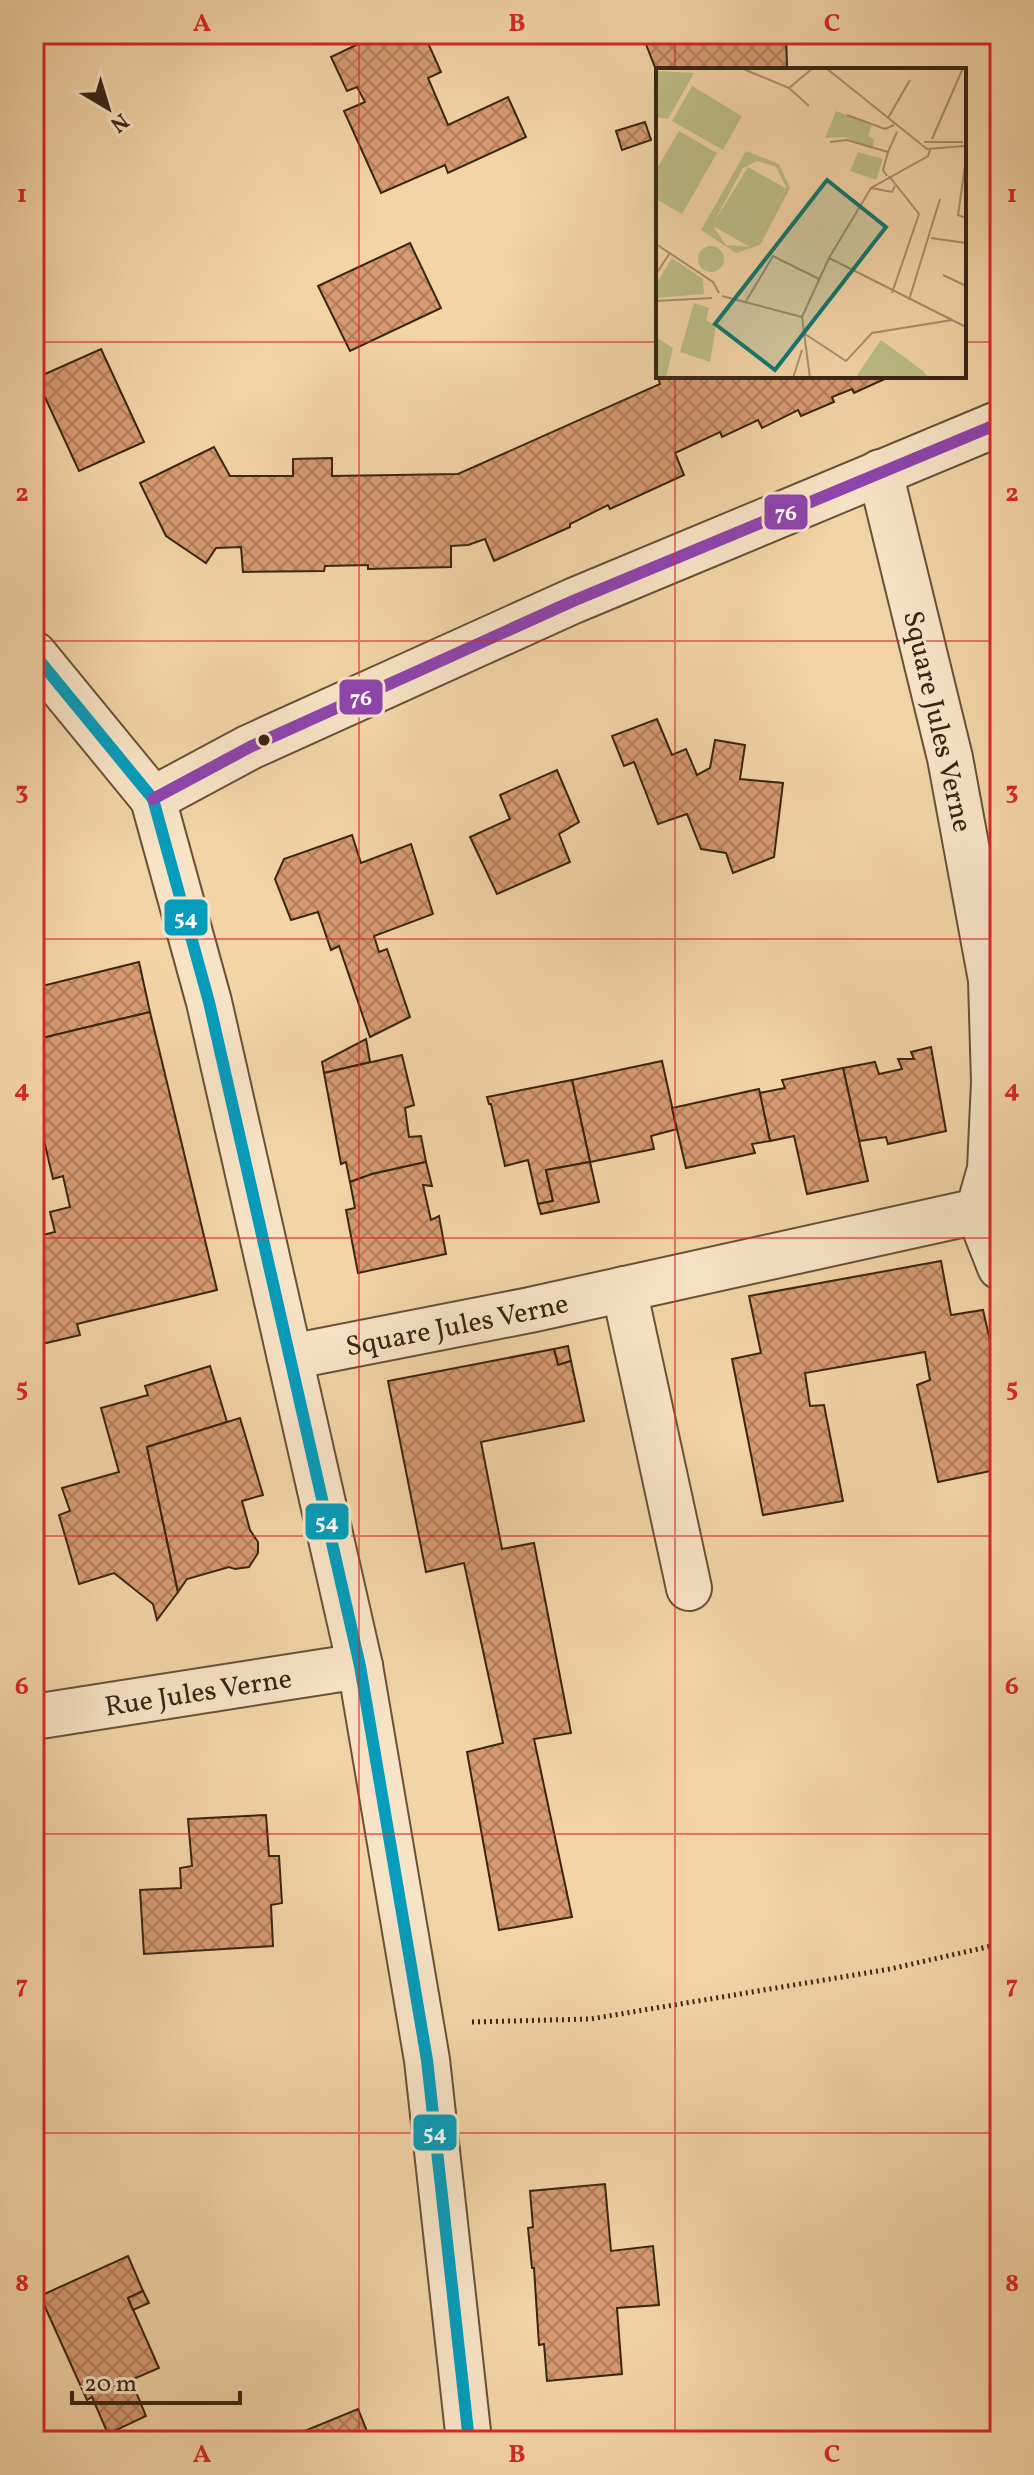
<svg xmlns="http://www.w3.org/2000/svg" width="1034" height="2475" font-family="Vollkorn,serif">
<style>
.building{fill:url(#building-cross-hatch);stroke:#392513;stroke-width:2}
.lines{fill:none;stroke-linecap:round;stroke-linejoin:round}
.minor-casing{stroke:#685138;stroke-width:48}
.tertiary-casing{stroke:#685138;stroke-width:48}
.path{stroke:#392513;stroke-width:5;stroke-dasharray:2 4;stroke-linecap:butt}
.minor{stroke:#f7e3c6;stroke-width:44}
.tertiary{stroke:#f7e3c6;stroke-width:44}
.bus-1-casing{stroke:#f7e3c6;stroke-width:18}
.bus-2-casing{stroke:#f7e3c6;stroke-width:18}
.bus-1{stroke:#069cbb;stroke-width:12}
.bus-2{stroke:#8e44ad;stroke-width:12}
.grid{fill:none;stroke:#d62828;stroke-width:2;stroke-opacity:0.55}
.bus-dot{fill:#392513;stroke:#f7e3c6;stroke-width:3}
.labels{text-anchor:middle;stroke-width:6;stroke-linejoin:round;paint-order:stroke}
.street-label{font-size:28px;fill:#392513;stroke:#f7e3c6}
.inset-road{fill:none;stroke:#a98e6c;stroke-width:2}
.view{fill:#0f766e;fill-opacity:0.15;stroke:#0f766e;stroke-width:4}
.inset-edge{fill:none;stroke:#392513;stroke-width:4}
.line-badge{stroke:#f7e3c6;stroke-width:3}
.badge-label{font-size:22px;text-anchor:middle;font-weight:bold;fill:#fff}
.neatline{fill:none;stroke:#d62828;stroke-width:3}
.grid-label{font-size:26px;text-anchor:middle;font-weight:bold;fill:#d62828}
</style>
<defs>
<pattern id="building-cross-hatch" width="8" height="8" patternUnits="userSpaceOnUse" patternTransform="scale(2)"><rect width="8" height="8" fill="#d79a71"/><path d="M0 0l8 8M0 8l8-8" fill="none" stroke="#af7d5c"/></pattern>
</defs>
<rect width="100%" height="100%" fill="#f3d4a7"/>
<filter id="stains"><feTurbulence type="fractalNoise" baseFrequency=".0025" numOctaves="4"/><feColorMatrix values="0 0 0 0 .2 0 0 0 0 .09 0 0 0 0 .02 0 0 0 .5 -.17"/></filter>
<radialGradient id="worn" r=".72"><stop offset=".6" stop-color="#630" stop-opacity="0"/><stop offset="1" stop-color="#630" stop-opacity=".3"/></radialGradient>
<g class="building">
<polygon points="379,34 397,34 400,41 415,34 424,34 441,72 428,78 448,125 508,97 526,137 448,173 445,165 381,193 344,111 365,102 357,87 347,91 331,57"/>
<polygon points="642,34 786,34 787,67 785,70 658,70 658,75"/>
<polygon points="645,122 651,140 622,150 616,131"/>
<polygon points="410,243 441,308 350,351 318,286"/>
<polygon points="101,349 144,442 79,471 36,378"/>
<polygon points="661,376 886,376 887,378 854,393 852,389 832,397 834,402 801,416 798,410 762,428 758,420 722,437 720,432 675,453 684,475 610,509 608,505 570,524 570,527 494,561 485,539 468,545 451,546 451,567 368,569 368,565 325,566 324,571 243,572 241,547 216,548 206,563 166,536 140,483 214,447 230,476 293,476 293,459 332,458 332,476 458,474 660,384 658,377"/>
<polygon points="657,719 672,755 686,749 697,775 710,768 715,740 745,745 740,779 783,783 774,857 733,873 726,853 701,849 687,814 658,824 634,762 624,766 612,736"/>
<polygon points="557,770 579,822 559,834 570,862 497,894 470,837 510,819 500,795"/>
<polygon points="352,835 361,863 411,844 433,914 374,936 379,952 387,949 410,1017 370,1037 339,946 331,950 318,912 291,920 275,879 284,859"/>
<polygon points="139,962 150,1012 34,1040 34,988"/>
<polygon points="150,1012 217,1290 77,1324 80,1335 34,1346 34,1237 55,1232 50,1212 70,1207 63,1176 53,1179 34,1098 34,1040"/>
<polygon points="366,1039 370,1062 324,1073 322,1062"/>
<polygon points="931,1047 946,1131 888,1144 886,1137 859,1141 843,1068 875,1062 879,1074 902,1069 898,1059 914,1059 911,1052"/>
<polygon points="402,1055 414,1105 405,1108 409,1137 421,1136 426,1162 372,1174 350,1182 346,1162 341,1164 324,1073"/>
<polygon points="662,1061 677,1129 651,1136 654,1149 590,1162 572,1080"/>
<polygon points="843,1068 868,1181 807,1194 794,1136 770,1141 759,1093 785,1088 782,1080"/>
<polygon points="572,1080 590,1162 546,1170 553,1201 538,1204 528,1160 505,1166 491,1104 489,1104 487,1097"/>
<polygon points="759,1089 770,1141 752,1144 755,1153 686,1168 672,1108"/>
<polygon points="426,1162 432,1186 423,1185 431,1220 439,1216 446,1254 358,1273 346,1210 355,1208 350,1182 372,1174"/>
<polygon points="590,1162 599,1202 541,1214 538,1204 553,1201 546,1170"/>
<polygon points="941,1261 951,1315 983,1310 1000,1384 1000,1469 938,1482 917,1385 930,1380 925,1352 805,1373 810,1406 824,1405 843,1501 763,1515 732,1359 761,1353 749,1296"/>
<polygon points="568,1346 571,1361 558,1365 554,1349"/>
<polygon points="554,1349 558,1365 571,1361 584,1421 481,1442 502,1549 534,1543 571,1733 534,1739 572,1917 499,1930 467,1752 503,1743 464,1563 426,1572 388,1381"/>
<polygon points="210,1366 227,1422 147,1447 178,1592 157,1620 153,1604 114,1573 79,1584 59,1515 70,1511 62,1488 119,1472 101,1408 148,1395 145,1386"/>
<polygon points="240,1418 263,1495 242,1501 250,1530 258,1542 258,1553 249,1567 235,1569 229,1567 187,1579 178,1592 147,1447"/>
<polygon points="266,1815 269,1856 279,1856 282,1903 271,1905 273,1946 144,1954 140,1890 181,1888 180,1868 192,1866 188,1819"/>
<polygon points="605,2184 611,2251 653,2246 659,2305 617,2308 622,2374 547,2381 544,2344 539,2345 534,2268 532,2268 528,2228 533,2227 530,2191"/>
<polygon points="128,2256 143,2291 128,2298 159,2368 131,2380 146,2416 108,2434 92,2397 87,2400 40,2296"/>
<polygon points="143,2291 149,2303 133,2310 128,2298"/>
<polygon points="358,2409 371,2441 286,2441 285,2439"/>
</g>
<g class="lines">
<defs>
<g id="minor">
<polyline points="978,1211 1000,1267"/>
<polyline points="624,1289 689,1588"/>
<path id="s1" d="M290,1357l240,-47 448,-99 12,-42 4,-87 -3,-102 -41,-222 -70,-286"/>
<path id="s2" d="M34,1717l326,-51"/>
</g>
<g id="tertiary">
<polyline points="34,654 153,799 209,1002 360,1666 427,2060 469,2441"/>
<polyline points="153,799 250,747 573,601 1000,423"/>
</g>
</defs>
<use href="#minor" class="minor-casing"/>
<use href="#tertiary" class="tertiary-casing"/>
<polyline class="path" points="472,2022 590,2019 890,1969 1000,1944"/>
<use href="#minor" class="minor"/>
<use href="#tertiary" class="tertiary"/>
<defs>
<polyline id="bus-1" points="34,654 153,799 209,1002 360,1666 427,2060 469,2441"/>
<polyline id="bus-2" points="153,799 250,747 573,601 1000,423"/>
</defs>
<use href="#bus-1" class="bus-1-casing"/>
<use href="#bus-2" class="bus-2-casing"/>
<use href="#bus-1" class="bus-1"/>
<use href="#bus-2" class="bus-2"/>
</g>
<path class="grid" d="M359,34v2407M675,34v36M34,342h624M964,342h36M675,376v2065M34,641h966M34,939h966M34,1238h966M34,1536h966M34,1834h966M34,2133h966"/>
<circle class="bus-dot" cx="264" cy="740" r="7"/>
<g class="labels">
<g class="street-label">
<text transform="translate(939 721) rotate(77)" y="10">Square Jules Verne</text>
<text dy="10" stroke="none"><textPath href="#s1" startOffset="170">Square Jules Verne</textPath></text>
<text dy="10" stroke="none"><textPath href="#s2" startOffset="166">Rue Jules Verne</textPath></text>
</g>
</g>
<g transform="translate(656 68)">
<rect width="310" height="310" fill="#f3d4a7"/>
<path d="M0,3l38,2 -26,46 -12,-2zM0,269l17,11 -7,30h-10z" fill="#bbbd87"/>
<path d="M16,190l31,21 1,15 -48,4v-14z" fill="#bbbd87"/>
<path d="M225,272l42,31 6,7h-74z" fill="#bbbd87"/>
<path d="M180,43l36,14 -4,11 6,3 -1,10 -29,-12 -19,1zM202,84l25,7 -7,21 -26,-9z" fill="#bbbd87"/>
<path d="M36,18l50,30 -19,34 -51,-29zM23,63l38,22 -35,61 -26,-15v-29zM90,83l33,13 11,24 -30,57 -24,8 -35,-23zM101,93l19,6 10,20 -34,59 33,-58 -37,-21 -35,57 30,-56zM57,158l37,21 -24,-2zM42 191a13 13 0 1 1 26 0a13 13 0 1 1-26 0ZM38,235l15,5 -3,12 10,6 -6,36 -30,-10z" fill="#bbbd87" fill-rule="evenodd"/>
<path class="inset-road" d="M85,0l48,20 24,-20M170,0l101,81 37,-3M133,20l20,18M191,47l38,14 9,-4M232,50l22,-38M276,71l31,-71M174,74l17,-2 41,12 9,-20M268,74h39M310,91l-8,56 8,3M231,108l-4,-6 5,-18M233,108l30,38 -27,79M215,120l21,4 3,-6M275,170l35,5M0,176l57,38 6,11M173,190l137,69M0,206l14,-21M287,207l23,11M66,228l80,21M253,232l31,-101M0,233l56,-3M89,235l28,-47 46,23M146,264l44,29 26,-28 80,-13M137,310l9,-28M154,310l-8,-61 27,-59 42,-70 57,-32 2,-6"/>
<path class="view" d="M171,112l59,47 -111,143 -60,-46z"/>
<rect width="310" height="310" class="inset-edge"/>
</g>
<g class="line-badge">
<rect x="763" y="493" width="46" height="38" rx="8" fill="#8e44ad"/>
<rect x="338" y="678" width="46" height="38" rx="8" fill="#8e44ad"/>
<rect x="163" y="898" width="46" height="39" rx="8" fill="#069cbb"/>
<rect x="304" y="1502" width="46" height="39" rx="8" fill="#069cbb"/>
<rect x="412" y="2113" width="46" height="39" rx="8" fill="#069cbb"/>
</g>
<g class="badge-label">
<text x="786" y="520">76</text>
<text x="361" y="705">76</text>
<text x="186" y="925">54</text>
<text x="327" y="1529">54</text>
<text x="435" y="2140">54</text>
</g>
<rect width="1034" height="2475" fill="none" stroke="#f3d4a7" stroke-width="88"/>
<g transform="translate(108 108) rotate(142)" stroke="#f7e3c6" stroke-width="6" paint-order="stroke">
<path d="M0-6L14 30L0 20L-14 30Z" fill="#392513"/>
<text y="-12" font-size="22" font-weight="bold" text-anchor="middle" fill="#392513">N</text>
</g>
<path d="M72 2391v12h168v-12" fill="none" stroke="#392513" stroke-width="4"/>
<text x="84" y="2391" font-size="24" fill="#392513" stroke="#f7e3c6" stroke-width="6" paint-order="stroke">20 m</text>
<rect x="44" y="44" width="946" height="2387" class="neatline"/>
<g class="grid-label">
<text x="202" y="31">A</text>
<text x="517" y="31">B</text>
<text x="832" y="31">C</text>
<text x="22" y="202">1</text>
<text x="1012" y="202">1</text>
<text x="22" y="501">2</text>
<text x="1012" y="501">2</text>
<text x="22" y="799">3</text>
<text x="1012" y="799">3</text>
<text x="22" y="1097">4</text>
<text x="1012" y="1097">4</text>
<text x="22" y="1396">5</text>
<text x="1012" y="1396">5</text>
<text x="22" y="1694">6</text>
<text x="1012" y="1694">6</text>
<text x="22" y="1993">7</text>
<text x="1012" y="1993">7</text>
<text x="22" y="2291">8</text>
<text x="1012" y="2291">8</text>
<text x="202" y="2462">A</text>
<text x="517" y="2462">B</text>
<text x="832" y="2462">C</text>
</g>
<rect width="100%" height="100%" filter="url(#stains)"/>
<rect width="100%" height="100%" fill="url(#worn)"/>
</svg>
